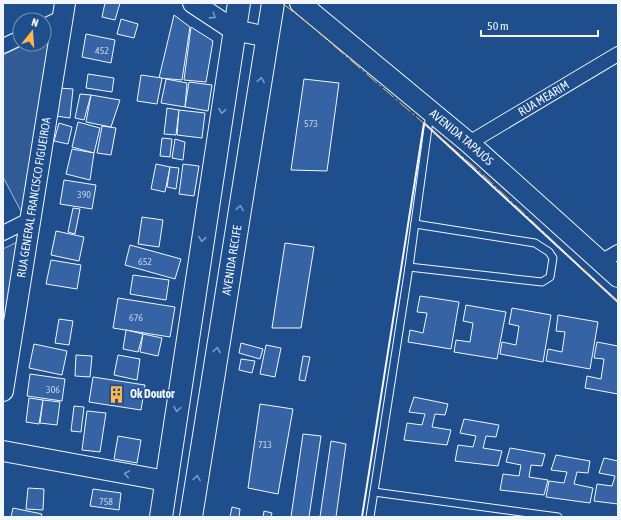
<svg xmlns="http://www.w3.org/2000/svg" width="621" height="520" font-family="'Asap Condensed',sans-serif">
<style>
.park{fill:#305b95;stroke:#a8bbd7}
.building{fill:#3563a3;stroke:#f2f6ff}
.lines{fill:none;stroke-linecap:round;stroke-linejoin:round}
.lane-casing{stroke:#f2f6ff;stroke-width:9}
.street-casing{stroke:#f2f6ff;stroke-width:16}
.secondary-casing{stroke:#f2f6ff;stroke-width:22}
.primary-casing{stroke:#f2f6ff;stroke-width:24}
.lane{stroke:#1f4e8c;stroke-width:7}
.street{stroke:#1f4e8c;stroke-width:14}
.secondary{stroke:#1f4e8c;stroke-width:20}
.primary{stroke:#1f4e8c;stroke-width:22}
.wall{stroke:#f2f6ff;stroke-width:2}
.power{stroke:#ffb74d;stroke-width:1;stroke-dasharray:14 3 2 3;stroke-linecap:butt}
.oneway{stroke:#7e9ac0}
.labels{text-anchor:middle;stroke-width:3;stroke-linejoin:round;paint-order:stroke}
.number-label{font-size:10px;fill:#c3d1e8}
.street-label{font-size:12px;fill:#f2f6ff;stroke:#1f4e8c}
.poi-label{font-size:12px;font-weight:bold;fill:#f2f6ff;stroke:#1f4e8c;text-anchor:start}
</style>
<rect width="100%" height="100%" fill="#1f4e8c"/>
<g class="park">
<polygon points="44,37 48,38 50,42 23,215 3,177 3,55 25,44 44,44"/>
<polygon points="17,242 3,343 3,249"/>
</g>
<g class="building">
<polygon points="105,3 120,3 115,20 102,17"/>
<polygon points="174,15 190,27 182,80 159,78"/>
<polygon points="121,19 138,24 134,38 117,34"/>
<polygon points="191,27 213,41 206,82 184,80"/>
<polygon points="86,34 115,40 111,63 82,57"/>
<polygon points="88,74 114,78 112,92 86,88"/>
<polygon points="141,75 162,78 157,104 137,101"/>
<polygon points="166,79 187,83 185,107 161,103"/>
<polygon points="304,79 339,83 327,171 291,170"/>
<polygon points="189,82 212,85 208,111 185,107"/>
<polygon points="59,88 73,89 70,118 56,116"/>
<polygon points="80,94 91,95 84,120 75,118"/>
<polygon points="91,95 120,100 111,127 86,122"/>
<polygon points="167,108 179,110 176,135 164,134"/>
<polygon points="179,110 205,113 202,138 177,135"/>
<polygon points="78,122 100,128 94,153 72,147"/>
<polygon points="59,123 72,127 68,144 54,141"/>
<polygon points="102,126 116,128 111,155 97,153"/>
<polygon points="162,138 172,139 170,157 160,156"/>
<polygon points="175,139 185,142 183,160 172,158"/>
<polygon points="72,149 94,153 90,180 66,174"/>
<polygon points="156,164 170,167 165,192 151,189"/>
<polygon points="183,164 199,166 194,196 179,194"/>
<polygon points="170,167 179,168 176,189 167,187"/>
<polygon points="64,180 96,185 92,209 60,204"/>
<polygon points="73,208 80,209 75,234 68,232"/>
<polygon points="142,217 163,220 159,247 138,244"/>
<polygon points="56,231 84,237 79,261 51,255"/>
<polygon points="285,243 314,247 301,328 272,328"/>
<polygon points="130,245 181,259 175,279 125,265"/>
<polygon points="51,260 81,265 77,289 46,284"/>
<polygon points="133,275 169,280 166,300 130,294"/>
<polygon points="420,296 459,302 451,349 408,342 410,330 423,333 427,313 417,312"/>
<polygon points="118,298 175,307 170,337 113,328"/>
<polygon points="466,305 506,312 497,359 454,352 456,340 470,342 473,323 463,321"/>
<polygon points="512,308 551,315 543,362 500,354 502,342 516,345 519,326 509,324"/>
<polygon points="558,315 598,322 590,369 546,361 548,349 562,352 565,332 556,331"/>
<polygon points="59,319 73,321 69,345 55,343"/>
<polygon points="126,330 143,334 138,352 123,349"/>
<polygon points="143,334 162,338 158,356 140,352"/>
<polygon points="597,342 618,346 618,394 585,388 587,376 601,379 604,359 594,358"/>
<polygon points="241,343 263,349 260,359 239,353"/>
<polygon points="34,344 67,351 62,375 29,368"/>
<polygon points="266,345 281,348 275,377 260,374"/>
<polygon points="76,355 92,356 90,377 75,376"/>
<polygon points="118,355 140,359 137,380 114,375"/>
<polygon points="303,356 310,357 305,381 299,380"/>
<polygon points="241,359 255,361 252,373 239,370"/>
<polygon points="30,374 65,379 62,401 27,396"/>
<polygon points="93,377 145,385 141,410 89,402"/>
<polygon points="414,397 448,404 445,415 435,414 432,427 451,430 447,445 404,440 407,423 422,425 425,414 409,412"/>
<polygon points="29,398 43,400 39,424 26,422"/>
<polygon points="43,400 60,402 57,425 40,423"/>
<polygon points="260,404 293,409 278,494 248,488"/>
<polygon points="74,406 84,407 81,432 71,431"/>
<polygon points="87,411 106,413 100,452 82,450"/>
<polygon points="464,419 499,425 496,437 486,436 483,448 502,451 498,466 455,461 458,445 473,447 476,436 460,433"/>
<polygon points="303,434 321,436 309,517 291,517"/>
<polygon points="118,436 141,440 137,463 114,459"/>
<polygon points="331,441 346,444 336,517 320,517"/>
<polygon points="510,448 545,454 542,466 531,465 529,477 548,480 544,495 500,490 503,474 519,476 521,465 506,462"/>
<polygon points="556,455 590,461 588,473 577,472 574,484 593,488 590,503 546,497 549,481 564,483 567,472 551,470"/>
<polygon points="604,458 618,461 618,504 594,501 597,484 612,486 615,476 599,473"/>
<polygon points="28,488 44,489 43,510 26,509"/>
<polygon points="93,489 121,493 119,510 90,506"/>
<polygon points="232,507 240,509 239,517 230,517"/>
<polygon points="13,508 42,514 41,517 11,517"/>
<polygon points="264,511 272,513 271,517 263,517"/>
</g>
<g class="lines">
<defs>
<g id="lane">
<polyline points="409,267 542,282 550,277 553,258 549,252 535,243 415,224"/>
<polyline points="374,492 558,517"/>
<polyline points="370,517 409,267 430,113"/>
</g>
<g id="street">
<polyline points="44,26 63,17"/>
<polyline points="3,46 20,38"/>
<path id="s1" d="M469,143l149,-89"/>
<polyline points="3,233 29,220"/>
<polyline points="601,262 618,252"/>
</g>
<g id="secondary">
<polyline points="193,3 234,30 268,37"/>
<path id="s2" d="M300,3l169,140 149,134"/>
<path id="s3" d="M3,391l62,-388"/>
<polyline points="3,451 166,481"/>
</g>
<g id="primary">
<polyline points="161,517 239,3"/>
<path id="s4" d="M191,517l82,-514"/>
</g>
</defs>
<use href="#lane" class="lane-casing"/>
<use href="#street" class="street-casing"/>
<use href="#secondary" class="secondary-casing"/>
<use href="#primary" class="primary-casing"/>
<use href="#lane" class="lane"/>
<use href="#street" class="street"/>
<use href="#secondary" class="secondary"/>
<use href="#primary" class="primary"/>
<polyline class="wall" points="362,517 424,123 618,302"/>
<polyline class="power" points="282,3 310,25 479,171 618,302"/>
</g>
<defs><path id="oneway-chevron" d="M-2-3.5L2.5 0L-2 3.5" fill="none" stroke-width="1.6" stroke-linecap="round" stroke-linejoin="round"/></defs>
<g class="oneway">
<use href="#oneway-chevron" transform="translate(213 16) rotate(33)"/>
<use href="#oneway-chevron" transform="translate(261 80) rotate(-81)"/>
<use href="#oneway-chevron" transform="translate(222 111) rotate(99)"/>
<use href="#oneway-chevron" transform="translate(240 208) rotate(-81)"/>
<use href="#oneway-chevron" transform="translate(202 239) rotate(99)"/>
<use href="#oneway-chevron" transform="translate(217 350) rotate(-81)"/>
<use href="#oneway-chevron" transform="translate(177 409) rotate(99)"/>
<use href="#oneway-chevron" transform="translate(127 474) rotate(-170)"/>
<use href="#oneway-chevron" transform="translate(197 478) rotate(-81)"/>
</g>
<defs>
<symbol id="building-bare" viewBox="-9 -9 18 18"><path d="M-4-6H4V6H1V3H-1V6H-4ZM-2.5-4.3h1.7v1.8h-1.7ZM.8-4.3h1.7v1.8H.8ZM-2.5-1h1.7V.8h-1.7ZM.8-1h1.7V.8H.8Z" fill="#ffb74d" stroke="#1f4e8c" stroke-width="2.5" paint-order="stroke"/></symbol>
</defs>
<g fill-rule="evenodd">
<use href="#building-bare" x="104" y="382" width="25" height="25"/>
</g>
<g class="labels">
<g class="number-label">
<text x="102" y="54">452</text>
<text x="311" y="127">573</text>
<text x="84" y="198">390</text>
<text x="145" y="265">652</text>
<text x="136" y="321">676</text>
<text x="53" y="393">306</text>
<text x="265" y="448">713</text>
<text x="106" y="505">758</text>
</g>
<g class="street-label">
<text dy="4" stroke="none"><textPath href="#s1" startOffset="87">RUA MEARIM</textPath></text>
<text dy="4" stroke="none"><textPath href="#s2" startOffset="210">AVENIDA TAPAJÓS</textPath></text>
<text dy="4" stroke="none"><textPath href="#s3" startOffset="196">RUA GENERAL FRANCISCO FIGUEIROA</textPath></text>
<text dy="4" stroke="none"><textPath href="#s4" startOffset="260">AVENIDA RECIFE</textPath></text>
</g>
<g class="poi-label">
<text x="130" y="398">Ok Doutor</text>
</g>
</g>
<rect width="621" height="520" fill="none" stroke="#f2f6ff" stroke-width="8"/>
<g transform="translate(32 32) rotate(17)"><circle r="19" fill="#1f4e8c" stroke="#7391ba"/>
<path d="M0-3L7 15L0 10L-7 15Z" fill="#ffb74d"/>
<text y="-6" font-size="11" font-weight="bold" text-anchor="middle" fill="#f2f6ff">N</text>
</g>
<path d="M481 30v6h117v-6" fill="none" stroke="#f2f6ff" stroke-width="2"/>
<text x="487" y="30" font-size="12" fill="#f2f6ff" stroke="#1f4e8c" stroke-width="3" paint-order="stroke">50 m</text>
</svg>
